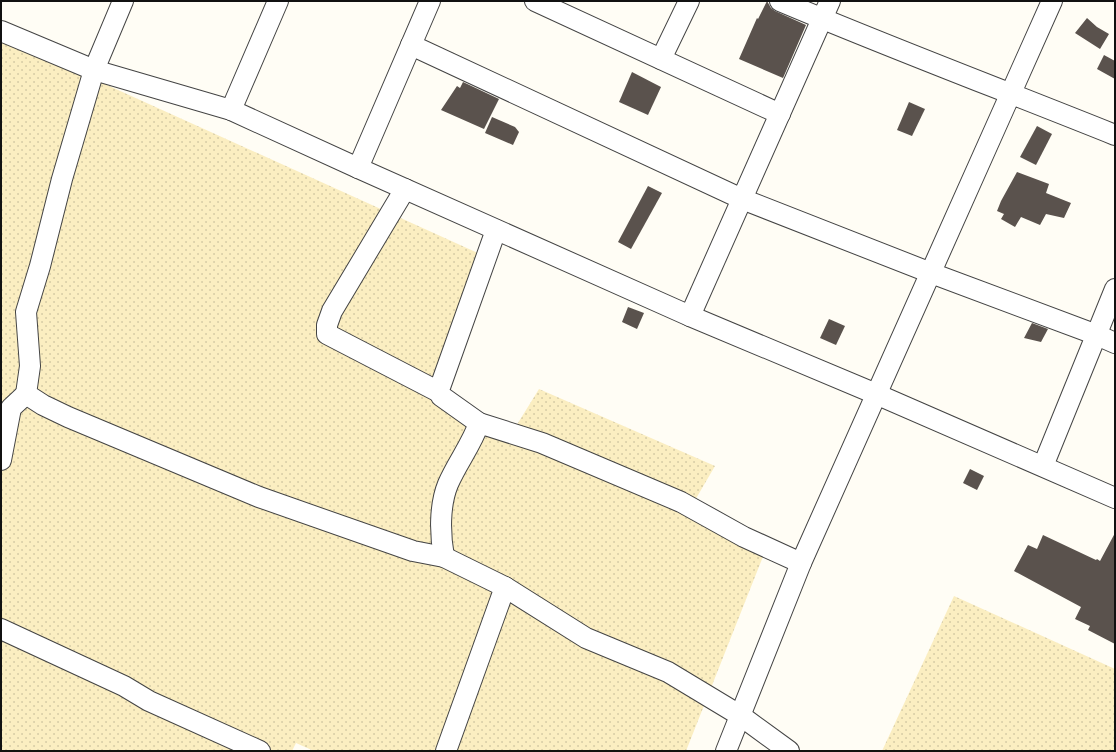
<svg xmlns="http://www.w3.org/2000/svg" width="1116" height="752" font-family="Literata,serif">
<style>
.sand{fill:url(#sand-dots)}
.building{fill:#5a524d}
.lines{fill:none;stroke-linecap:round;stroke-linejoin:round}
.street-casing{stroke:#444;stroke-width:22}
.street{stroke:#fff;stroke-width:20}
</style>
<defs>
<pattern id="sand-dots" width="8" height="8" patternUnits="userSpaceOnUse"><rect width="8" height="8" fill="#fbeec1"/><path d="M2 2h.1M6 6h.1" fill="none" stroke="#d6cba5" stroke-width="1.8" stroke-linecap="round"/></pattern>
</defs>
<rect width="100%" height="100%" fill="#fffdf5"/>
<g class="sand">
<polygon points="1,37 480,254 425,397 513,431 539,389 715,466 687,514 766,549 686,751 314,751 296,743 292,751 1,751"/>
<polygon points="954,596 1115,669 1115,751 882,751"/>
</g>
<g class="building">
<polygon points="767,1 771,8 775,11 806,25 783,78 739,59 757,18 758,19"/>
<polygon points="1087,18 1097,27 1109,34 1100,49 1075,33"/>
<polygon points="1104,55 1115,61 1115,79 1097,69"/>
<polygon points="632,72 661,87 648,115 619,102"/>
<polygon points="463,82 499,99 484,129 441,110 457,86 460,88"/>
<polygon points="909,102 925,109 912,136 897,130"/>
<polygon points="492,117 515,127 519,132 513,145 485,133"/>
<polygon points="1037,126 1052,134 1036,165 1020,157"/>
<polygon points="1017,172 1049,184 1046,193 1071,203 1064,218 1046,214 1040,225 1021,217 1015,227 1001,219 1004,214 997,211 1001,201"/>
<polygon points="648,186 662,193 631,249 618,242"/>
<polygon points="628,307 644,313 637,329 622,322"/>
<polygon points="829,319 845,326 836,345 820,338"/>
<polygon points="1032,323 1048,329 1041,342 1024,338"/>
<polygon points="970,469 984,476 977,490 963,483"/>
<polygon points="1115,533 1115,644 1088,630 1090,626 1075,619 1081,607 1014,571 1028,545 1037,549 1043,535 1096,560 1097,559 1100,561"/>
</g>
<g class="lines">
<defs>
<g id="street">
<polyline points="123,1 94,70 62,179 40,266 26,312 30,366 26,394 43,405 68,417 259,497 413,551 444,557 505,587 586,638 668,672 741,716 789,751"/>
<polyline points="535,1 780,114"/>
<path d="M780,1c111,47 223,89 335,134"/>
<polyline points="1,31 94,70 231,110 358,168 690,316 876,394 1115,498"/>
<polyline points="411,45 742,199 931,273 1097,335 1115,343"/>
<polyline points="661,59 689,1"/>
<polyline points="231,110 278,1"/>
<polyline points="358,168 430,1"/>
<polyline points="405,189 332,311 327,325 327,334 439,392"/>
<polyline points="690,316 830,1"/>
<polyline points="479,423 441,396 439,390 496,230"/>
<polyline points="1,460 11,408 26,394"/>
<polyline points="1043,466 1115,289"/>
<path d="M444,557c-4,-22 -5,-51 4,-73 9,-21 24,-40 31,-61l63,20 139,59 63,35 57,26"/>
<polyline points="1,629 124,686 149,701 260,751"/>
<polyline points="446,751 505,587"/>
<polyline points="726,751 801,563 1052,1"/>
</g>
</defs>
<use href="#street" class="street-casing"/>
<use href="#street" class="street"/>
</g>
<rect width="1116" height="752" fill="none" stroke="#111111" stroke-width="4"/>
</svg>
